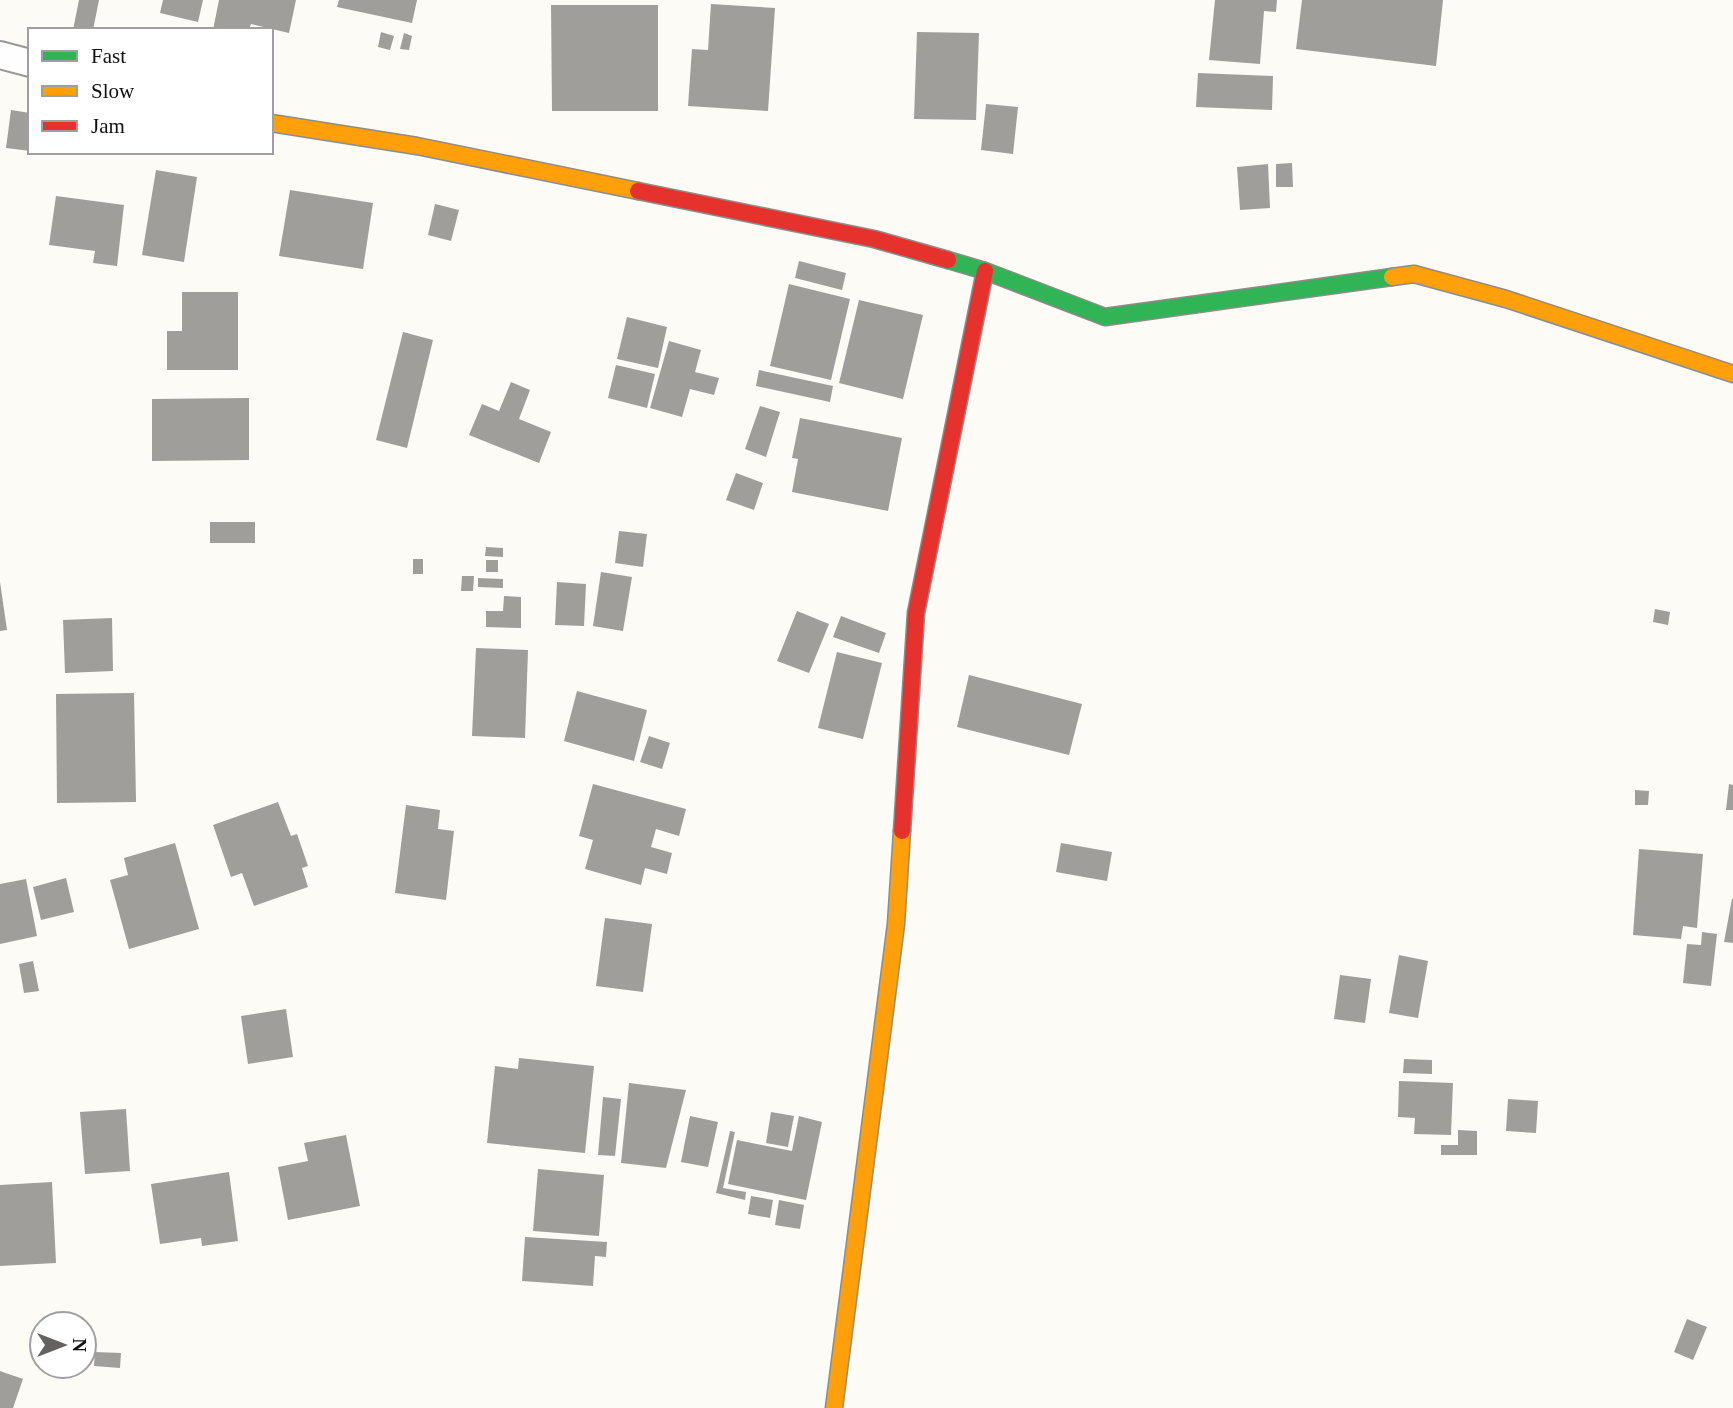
<svg xmlns="http://www.w3.org/2000/svg" width="1733" height="1408" font-family="Georgia,serif">
<style>
.building{fill:#a09e9b}
.lines{fill:none;stroke-linecap:round;stroke-linejoin:round}
.street-casing{stroke:#969694;stroke-width:30}
.fast-casing{stroke:#8d8c8a;stroke-width:19}
.slow-casing{stroke:#8d8c8a;stroke-width:19}
.jam-casing{stroke:#8d8c8a;stroke-width:19}
.street{stroke:#fffefe;stroke-width:26}
.fast{stroke:#30b455;stroke-width:16}
.slow{stroke:#ff9f0a;stroke-width:16}
.jam{stroke:#e5322d;stroke-width:16}
</style>
<rect width="100%" height="100%" fill="#fcfbf6"/>
<g class="building">
<polygon points="79,0 99,0 93,30 73,30"/>
<polygon points="163,0 203,0 198,22 160,13"/>
<polygon points="219,0 296,0 289,33 251,24 249,30 213,30"/>
<polygon points="339,0 417,0 412,23 337,7"/>
<polygon points="1215,0 1277,0 1276,12 1264,11 1260,64 1209,60"/>
<polygon points="1302,0 1443,0 1436,66 1296,49"/>
<polygon points="711,4 775,8 768,111 688,106 692,49 708,50"/>
<polygon points="551,5 658,5 658,111 552,111"/>
<polygon points="381,32 394,36 390,50 378,47"/>
<polygon points="917,32 979,33 976,120 914,119"/>
<polygon points="404,33 412,36 409,50 400,49"/>
<polygon points="1198,73 1273,76 1272,110 1196,107"/>
<polygon points="986,104 1018,107 1013,154 981,150"/>
<polygon points="11,110 30,113 30,151 6,148"/>
<polygon points="1292,163 1293,187 1276,187 1276,164"/>
<polygon points="1268,164 1270,208 1240,210 1237,167"/>
<polygon points="156,170 197,177 184,262 142,255"/>
<polygon points="290,190 373,203 363,269 279,256"/>
<polygon points="56,196 124,205 117,266 93,263 95,251 49,245"/>
<polygon points="435,204 459,210 451,241 428,235"/>
<polygon points="799,261 846,273 842,290 795,278"/>
<polygon points="789,284 850,299 831,380 770,366"/>
<polygon points="182,292 238,292 238,370 167,370 167,331 182,331"/>
<polygon points="859,300 923,315 903,399 839,383"/>
<polygon points="627,317 667,327 658,368 617,359"/>
<polygon points="403,332 433,340 407,448 376,440"/>
<polygon points="669,341 701,350 695,372 719,378 714,395 690,389 682,417 650,408"/>
<polygon points="616,365 655,374 647,408 608,398"/>
<polygon points="759,370 833,386 830,402 756,386"/>
<polygon points="511,382 530,390 519,419 551,432 539,463 469,435 482,404 499,411"/>
<polygon points="249,398 249,460 152,461 152,399"/>
<polygon points="760,406 780,412 766,457 745,449"/>
<polygon points="800,418 902,438 888,511 792,492 798,459 792,458"/>
<polygon points="736,473 763,483 754,510 726,500"/>
<rect x="210" y="522" width="45" height="21"/>
<polygon points="619,531 647,534 643,567 615,563"/>
<polygon points="486,547 503,548 503,557 485,556"/>
<rect x="413" y="559" width="10" height="15"/>
<rect x="486" y="560" width="12" height="12"/>
<polygon points="601,572 632,577 623,631 593,626"/>
<polygon points="462,576 474,576 473,591 461,591"/>
<polygon points="478,578 503,579 503,588 478,587"/>
<polygon points="0,582 7,630 0,631"/>
<polygon points="557,582 586,584 584,626 555,625"/>
<polygon points="504,596 521,597 521,628 486,627 486,611 503,611"/>
<polygon points="1655,609 1670,612 1668,625 1653,622"/>
<polygon points="797,611 829,624 809,673 777,661"/>
<polygon points="841,616 886,633 879,653 833,637"/>
<polygon points="112,618 113,671 65,673 63,620"/>
<polygon points="476,648 528,650 525,738 472,736"/>
<polygon points="837,652 882,663 863,739 818,728"/>
<polygon points="969,675 1082,704 1069,755 957,727"/>
<polygon points="577,691 647,710 634,761 564,741"/>
<polygon points="134,693 136,802 57,803 56,694"/>
<polygon points="649,736 670,743 662,769 640,762"/>
<polygon points="593,784 686,809 679,836 656,829 651,847 672,853 667,874 645,868 641,885 585,869 593,840 579,836"/>
<polygon points="1729,784 1733,785 1733,810 1726,810"/>
<polygon points="1635,790 1649,791 1648,805 1635,805"/>
<polygon points="278,802 291,836 297,834 308,866 302,868 308,887 254,906 242,873 231,877 213,825"/>
<polygon points="406,805 440,810 438,829 454,831 446,900 395,893"/>
<polygon points="175,843 199,929 129,949 110,880 128,875 124,858"/>
<polygon points="1061,843 1112,852 1107,881 1056,872"/>
<polygon points="1639,849 1703,854 1697,928 1683,926 1681,939 1633,935"/>
<polygon points="66,878 74,912 41,920 33,887"/>
<polygon points="26,879 37,936 0,944 0,884"/>
<polygon points="1732,899 1733,899 1733,943 1724,942"/>
<polygon points="605,918 652,924 643,992 596,986"/>
<polygon points="1702,932 1717,934 1711,986 1683,983 1687,944 1701,945"/>
<polygon points="1399,955 1428,961 1418,1018 1389,1013"/>
<polygon points="33,961 39,991 24,993 19,964"/>
<polygon points="1340,975 1371,979 1365,1023 1334,1019"/>
<polygon points="286,1009 293,1057 248,1064 241,1016"/>
<polygon points="519,1058 594,1066 585,1153 487,1143 495,1066 518,1069"/>
<polygon points="1404,1059 1432,1060 1432,1074 1403,1073"/>
<polygon points="1399,1081 1453,1083 1451,1135 1414,1134 1415,1118 1398,1117"/>
<polygon points="629,1083 686,1090 666,1168 621,1163"/>
<polygon points="603,1097 621,1099 615,1156 598,1155"/>
<polygon points="1508,1099 1538,1101 1536,1133 1506,1131"/>
<polygon points="126,1109 130,1171 85,1174 80,1112"/>
<polygon points="771,1112 794,1116 788,1147 766,1143"/>
<polygon points="690,1116 718,1122 708,1167 681,1162"/>
<polygon points="799,1116 822,1122 806,1200 728,1184 737,1140 792,1151"/>
<polygon points="1458,1130 1477,1131 1477,1155 1441,1155 1441,1145 1458,1145"/>
<polygon points="730,1131 735,1132 723,1188 746,1192 745,1200 716,1193"/>
<polygon points="346,1135 360,1206 288,1220 278,1167 308,1161 304,1143"/>
<polygon points="538,1169 604,1175 599,1236 533,1231"/>
<polygon points="229,1172 238,1241 202,1246 201,1238 160,1244 151,1184"/>
<polygon points="52,1182 56,1263 0,1266 0,1185"/>
<polygon points="751,1196 773,1200 770,1218 748,1214"/>
<polygon points="779,1200 804,1205 800,1229 775,1225"/>
<polygon points="525,1237 607,1242 606,1257 595,1256 593,1286 522,1281"/>
<polygon points="1687,1319 1707,1327 1693,1360 1674,1352"/>
<polygon points="95,1352 121,1353 120,1368 94,1366"/>
<polygon points="0,1371 23,1379 13,1408 0,1408"/>
</g>
<g class="lines">
<defs>
<polyline id="street" points="0,55 30,63"/>
<polyline id="fast" points="948,260 985,271 1105,317 1392,277"/>
<g id="slow">
<polyline points="271,123 417,146 638,191"/>
<polyline points="1392,277 1414,274 1506,299 1733,374"/>
<polyline points="834,1408 896,924 902,831"/>
</g>
<g id="jam">
<polyline points="638,191 874,239 948,260"/>
<polyline points="902,831 916,613 985,271"/>
</g>
</defs>
<use href="#street" class="street-casing"/>
<use href="#fast" class="fast-casing"/>
<use href="#slow" class="slow-casing"/>
<use href="#jam" class="jam-casing"/>
<use href="#street" class="street"/>
<use href="#fast" class="fast"/>
<use href="#slow" class="slow"/>
<use href="#jam" class="jam"/>
</g>
<rect x="28" y="28" width="245" height="126" fill="#ffffff" stroke="#9f9f9f" stroke-width="2"/>
<rect x="42" y="51" width="35" height="10" fill="#30b455" stroke="#9f9f9f" stroke-width="2"/>
<text x="91" y="63" font-size="21" fill="#101010">Fast</text>
<rect x="42" y="86" width="35" height="10" fill="#ff9f0a" stroke="#9f9f9f" stroke-width="2"/>
<text x="91" y="98" font-size="21" fill="#101010">Slow</text>
<rect x="42" y="121" width="35" height="10" fill="#e5322d" stroke="#9f9f9f" stroke-width="2"/>
<text x="91" y="133" font-size="21" fill="#101010">Jam</text>
<g transform="translate(63 1345) rotate(90)"><circle r="33" fill="#ffffff" stroke="#9f9f9f" stroke-width="2"/>
<path d="M0-5L12 26L0 18L-12 26Z" fill="#636260"/>
<text y="-10" font-size="19" font-weight="bold" text-anchor="middle" fill="#101010">N</text>
</g>
</svg>
